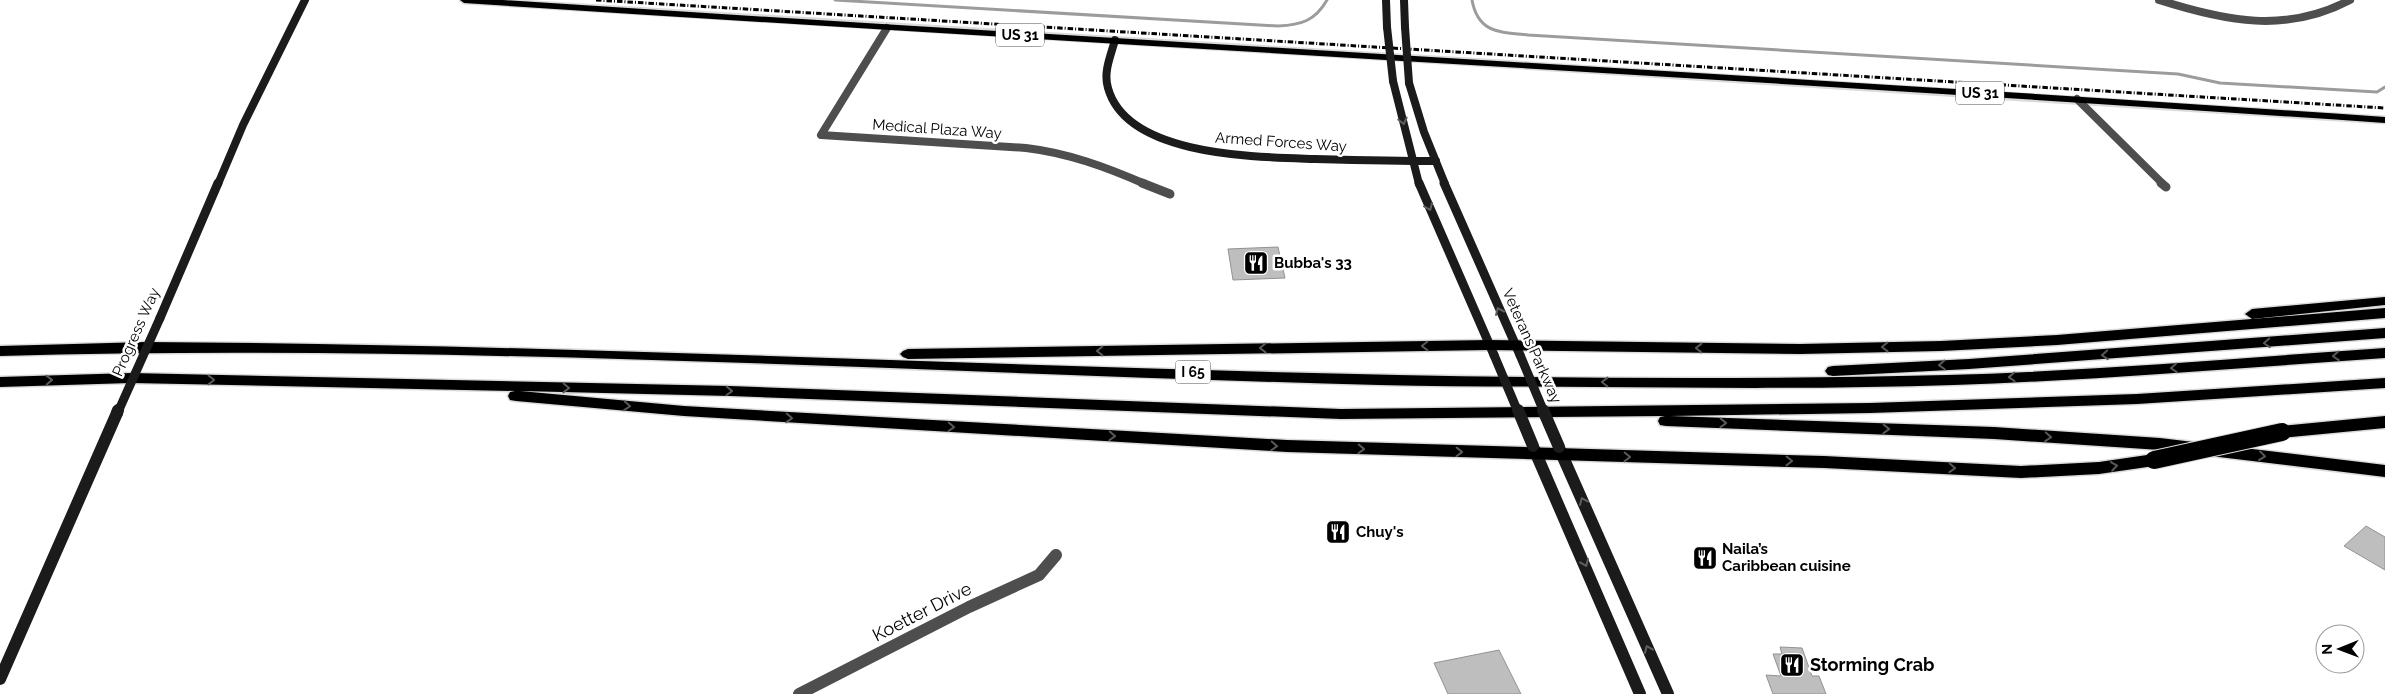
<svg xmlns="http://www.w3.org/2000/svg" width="2385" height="694" font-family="Raleway,sans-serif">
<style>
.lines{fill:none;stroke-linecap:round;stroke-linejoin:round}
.stream{stroke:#9c9c9c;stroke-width:3}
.building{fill:#bebebe;stroke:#929292}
.primary-casing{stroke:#dbdbdb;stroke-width:3}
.highway-casing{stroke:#dbdbdb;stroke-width:3}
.street-far2{stroke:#4e4e4e;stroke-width:8}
.street-far1{stroke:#4e4e4e;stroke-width:9}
.street{stroke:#4e4e4e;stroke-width:12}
.secondary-far2{stroke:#1b1b1b;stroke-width:8}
.secondary-far1{stroke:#1b1b1b;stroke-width:9}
.secondary{stroke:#1b1b1b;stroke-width:12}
.primary{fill:#000;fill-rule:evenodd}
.highway{fill:#000;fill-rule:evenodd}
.rail{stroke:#000;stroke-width:3;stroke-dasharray:5.5 2 1 2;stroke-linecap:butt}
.highway-bridge-casing{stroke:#dbdbdb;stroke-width:20;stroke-linecap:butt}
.secondary-bridge-far2{stroke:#1b1b1b;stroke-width:8}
.secondary-bridge-far1{stroke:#1b1b1b;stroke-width:9}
.secondary-bridge{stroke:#1b1b1b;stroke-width:12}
.highway-bridge{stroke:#000;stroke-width:18}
.oneway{stroke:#5f5f5f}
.oneway2{stroke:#595959}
.labels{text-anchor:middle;stroke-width:5;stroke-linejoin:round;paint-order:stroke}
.shield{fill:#fff;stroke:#4c4c4c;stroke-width:1}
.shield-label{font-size:14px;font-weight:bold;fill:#000}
.street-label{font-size:15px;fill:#000;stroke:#fff}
.poi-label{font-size:15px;font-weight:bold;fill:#000;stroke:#fff;text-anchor:start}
.near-street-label{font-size:18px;fill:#000;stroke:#fff}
.near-poi-label{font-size:18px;font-weight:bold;fill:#000;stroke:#fff;text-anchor:start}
</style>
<rect width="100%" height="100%" fill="#fff"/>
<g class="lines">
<g class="stream">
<path d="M835,0l443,26c23,-1 37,-5 49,-26"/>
<path d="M1472,0c6,33 27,32 56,35l650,39 42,9 157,9 8,-5"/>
</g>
</g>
<g class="building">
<polygon points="1278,247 1285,278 1233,280 1228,249"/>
<polygon points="2366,526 2385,537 2385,570 2344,546"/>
<polygon points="1780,647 1802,648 1812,676 1819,676 1826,694 1773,694 1766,675 1781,676 1773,654 1782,654"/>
<polygon points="1499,650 1521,694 1448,694 1434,663"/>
</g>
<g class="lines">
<defs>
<path id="primary" d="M460,0h43c627,41 1255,74 1882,117v6c-640,-44 -1281,-78 -1921,-120z"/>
<g id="highway">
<polygon points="2385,297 2385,305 2252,319 2245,314 2252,309"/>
<polygon points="2385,308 2385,318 2057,345 1941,351 1800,354 1489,350 908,359 903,357 900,354 903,351 908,349 1489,340 1800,344 1941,341 2057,335"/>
<polygon points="2385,328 2385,338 1969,369 1833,376 1828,375 1825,371 1828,367 1833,366 1969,359"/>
<path d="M146,342c600,3 1200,48 1801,33 146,-4 292,-17 438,-27v10c-144,10 -287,22 -431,27 -120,4 -240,3 -360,2 -72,-1 -144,0 -215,-2 -460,-12 -919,-42 -1379,-29v-10z"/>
<polygon points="131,373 730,386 1341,409 1870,403 2137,394 2385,378 2385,388 2137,404 1870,413 1670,416 1994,427 2160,438 2385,465 2385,477 2160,450 1994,439 1666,426 1660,425 1658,421 1660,417 1665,416 1341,419 730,396 520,391 684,406 1287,440 1824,456 2021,466 2099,462 2154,454 2160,456 2162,460 2160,464 2154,466 2099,474 2021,478 1824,468 1287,452 684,416 516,401 510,400 508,396 510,392 515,391 131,383 0,387 0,377"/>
<polygon points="2385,416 2385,428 2282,438 2276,436 2274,432 2276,428 2282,426"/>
</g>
</defs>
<use href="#primary" class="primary-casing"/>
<use href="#highway" class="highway-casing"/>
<g class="street-far2">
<path d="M2159,0c66,21 127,34 191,0"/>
<path d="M887,28l-66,107 205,13c42,5 80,19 119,36"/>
<polyline points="2077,99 2163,184"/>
</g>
<g class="street-far1">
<polyline points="1142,183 1170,194"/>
<polyline points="2161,183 2166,187"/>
</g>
<polyline class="street" points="799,694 969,607 1039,575 1056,555"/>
<g class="secondary-far2">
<polyline points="1386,0 1387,27"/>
<polyline points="1404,0 1405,27"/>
<path d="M1115,40c-4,15 -12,32 -7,48 19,69 150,69 207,71 40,1 81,2 121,2"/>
<polyline points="1393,81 1419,184"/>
<polyline points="1409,83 1424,132 1445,184"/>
<polyline points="218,184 243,125 305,0"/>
</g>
<g class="secondary-far1">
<polyline points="1419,183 1494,355"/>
<polyline points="1444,183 1520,355"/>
<polyline points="160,318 218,183"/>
</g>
<g class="secondary">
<polyline points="1559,448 1668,694"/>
<polyline points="1534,449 1640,694"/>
<polyline points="0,679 117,413"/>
</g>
<use href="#primary" class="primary"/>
<use href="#highway" class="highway"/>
<polyline class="rail" points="596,0 2385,108"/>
<defs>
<polyline id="highway-bridge" points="2154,460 2282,432"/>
</defs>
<use href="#highway-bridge" class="highway-bridge-casing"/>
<g class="secondary-bridge-far2">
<polyline points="1387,27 1393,81"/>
<polyline points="1405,27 1409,83"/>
</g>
<g class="secondary-bridge-far1">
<polyline points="1494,355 1518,412"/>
<polyline points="1520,355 1544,412"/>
<polyline points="118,412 160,318"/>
</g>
<g class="secondary-bridge">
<polyline points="1518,410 1533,446"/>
<polyline points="1543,410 1559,447"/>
<polyline points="117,413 118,410"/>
</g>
<use href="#highway-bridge" class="highway-bridge"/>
</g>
<defs><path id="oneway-chevron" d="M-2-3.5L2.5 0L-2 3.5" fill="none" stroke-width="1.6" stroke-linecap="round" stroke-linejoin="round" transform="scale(1.25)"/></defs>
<g class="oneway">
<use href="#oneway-chevron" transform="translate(1403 121) rotate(77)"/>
<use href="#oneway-chevron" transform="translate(1429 207) rotate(68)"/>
<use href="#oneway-chevron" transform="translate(1499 311) rotate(-114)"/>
<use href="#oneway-chevron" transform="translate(1583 501) rotate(-114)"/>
<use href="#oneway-chevron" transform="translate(1585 563) rotate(67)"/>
<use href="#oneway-chevron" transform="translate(1648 649) rotate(-113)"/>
</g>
<g class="oneway2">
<use href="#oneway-chevron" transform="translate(2267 343) rotate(176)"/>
<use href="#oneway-chevron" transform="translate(1425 346) rotate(179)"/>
<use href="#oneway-chevron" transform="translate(1885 347) rotate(179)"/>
<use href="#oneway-chevron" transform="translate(1263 348) rotate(179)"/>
<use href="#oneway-chevron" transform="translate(1699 348) rotate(-179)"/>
<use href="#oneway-chevron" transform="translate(1100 351) rotate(179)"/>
<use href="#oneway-chevron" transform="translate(2105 355) rotate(176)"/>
<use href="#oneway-chevron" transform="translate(2336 356) rotate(176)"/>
<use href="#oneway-chevron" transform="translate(1942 365) rotate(177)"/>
<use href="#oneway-chevron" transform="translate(2174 368) rotate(176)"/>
<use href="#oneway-chevron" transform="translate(2012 377) rotate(178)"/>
<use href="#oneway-chevron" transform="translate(49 380) rotate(-2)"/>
<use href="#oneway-chevron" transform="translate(211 380) rotate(1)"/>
<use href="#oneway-chevron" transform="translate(1605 382) rotate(-179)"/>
<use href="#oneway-chevron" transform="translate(566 388) rotate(1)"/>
<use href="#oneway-chevron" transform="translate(729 391) rotate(2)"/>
<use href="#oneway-chevron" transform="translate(627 406) rotate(5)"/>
<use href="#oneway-chevron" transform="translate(789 418) rotate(3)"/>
<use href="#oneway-chevron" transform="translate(1723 423) rotate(2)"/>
<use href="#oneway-chevron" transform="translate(951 427) rotate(3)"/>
<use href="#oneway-chevron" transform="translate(1886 429) rotate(2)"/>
<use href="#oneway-chevron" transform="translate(1112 436) rotate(3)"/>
<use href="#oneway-chevron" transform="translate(2048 437) rotate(4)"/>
<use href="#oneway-chevron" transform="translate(1274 446) rotate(3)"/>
<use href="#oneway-chevron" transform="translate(1361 449) rotate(2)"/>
<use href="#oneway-chevron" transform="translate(1459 452) rotate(2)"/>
<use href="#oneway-chevron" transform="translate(2262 456) rotate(7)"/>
<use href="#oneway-chevron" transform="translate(1627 457) rotate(1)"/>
<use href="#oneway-chevron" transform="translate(1789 461) rotate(1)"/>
<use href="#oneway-chevron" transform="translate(2114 466) rotate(-8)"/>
<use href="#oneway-chevron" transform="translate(1952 468) rotate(3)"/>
</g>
<defs>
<symbol id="restaurant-square" viewBox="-11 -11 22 22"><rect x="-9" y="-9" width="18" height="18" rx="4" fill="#000" stroke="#fff"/><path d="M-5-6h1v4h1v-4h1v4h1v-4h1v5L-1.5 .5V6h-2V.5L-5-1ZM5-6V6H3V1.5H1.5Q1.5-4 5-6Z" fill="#fff"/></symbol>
</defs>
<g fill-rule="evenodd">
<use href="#restaurant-square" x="1242" y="249" width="28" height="28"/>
<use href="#restaurant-square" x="1324" y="518" width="28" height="28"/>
<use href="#restaurant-square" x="1691" y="544" width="28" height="28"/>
<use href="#restaurant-square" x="1778" y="651" width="28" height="28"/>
</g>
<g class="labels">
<g class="shield">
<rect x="996" y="23.5" width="48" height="23" rx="4"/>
<rect x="1956" y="81.5" width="48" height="23" rx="4"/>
<rect x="1175.5" y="360.5" width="35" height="23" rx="4"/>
</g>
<g class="shield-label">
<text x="1020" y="40">US 31</text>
<text x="1980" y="98">US 31</text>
<text x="1193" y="377">I 65</text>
</g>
<g class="street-label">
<text transform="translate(937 129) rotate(4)" y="5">Medical Plaza Way</text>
<text transform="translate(1281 142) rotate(4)" y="5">Armed Forces Way</text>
<text transform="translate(136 332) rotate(-66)" y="5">Progress Way</text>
<text transform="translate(1532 346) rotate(66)" y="5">Veterans Parkway</text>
</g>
<g class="poi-label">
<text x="1274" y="268">Bubba's 33</text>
<text x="1356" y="537">Chuy's</text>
<text x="1722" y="554">Naila’s<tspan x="1722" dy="17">Caribbean cuisine</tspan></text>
</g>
<g class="near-street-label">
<text transform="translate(922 612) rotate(-27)" y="6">Koetter Drive</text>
</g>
<g class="near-poi-label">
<text x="1810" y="671">Storming Crab</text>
</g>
</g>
<g transform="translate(2340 649) rotate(269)"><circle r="24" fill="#ffffff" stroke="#999999"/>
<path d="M0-4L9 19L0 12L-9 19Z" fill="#000000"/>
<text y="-8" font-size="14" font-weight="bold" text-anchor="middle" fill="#000000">N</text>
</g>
</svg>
